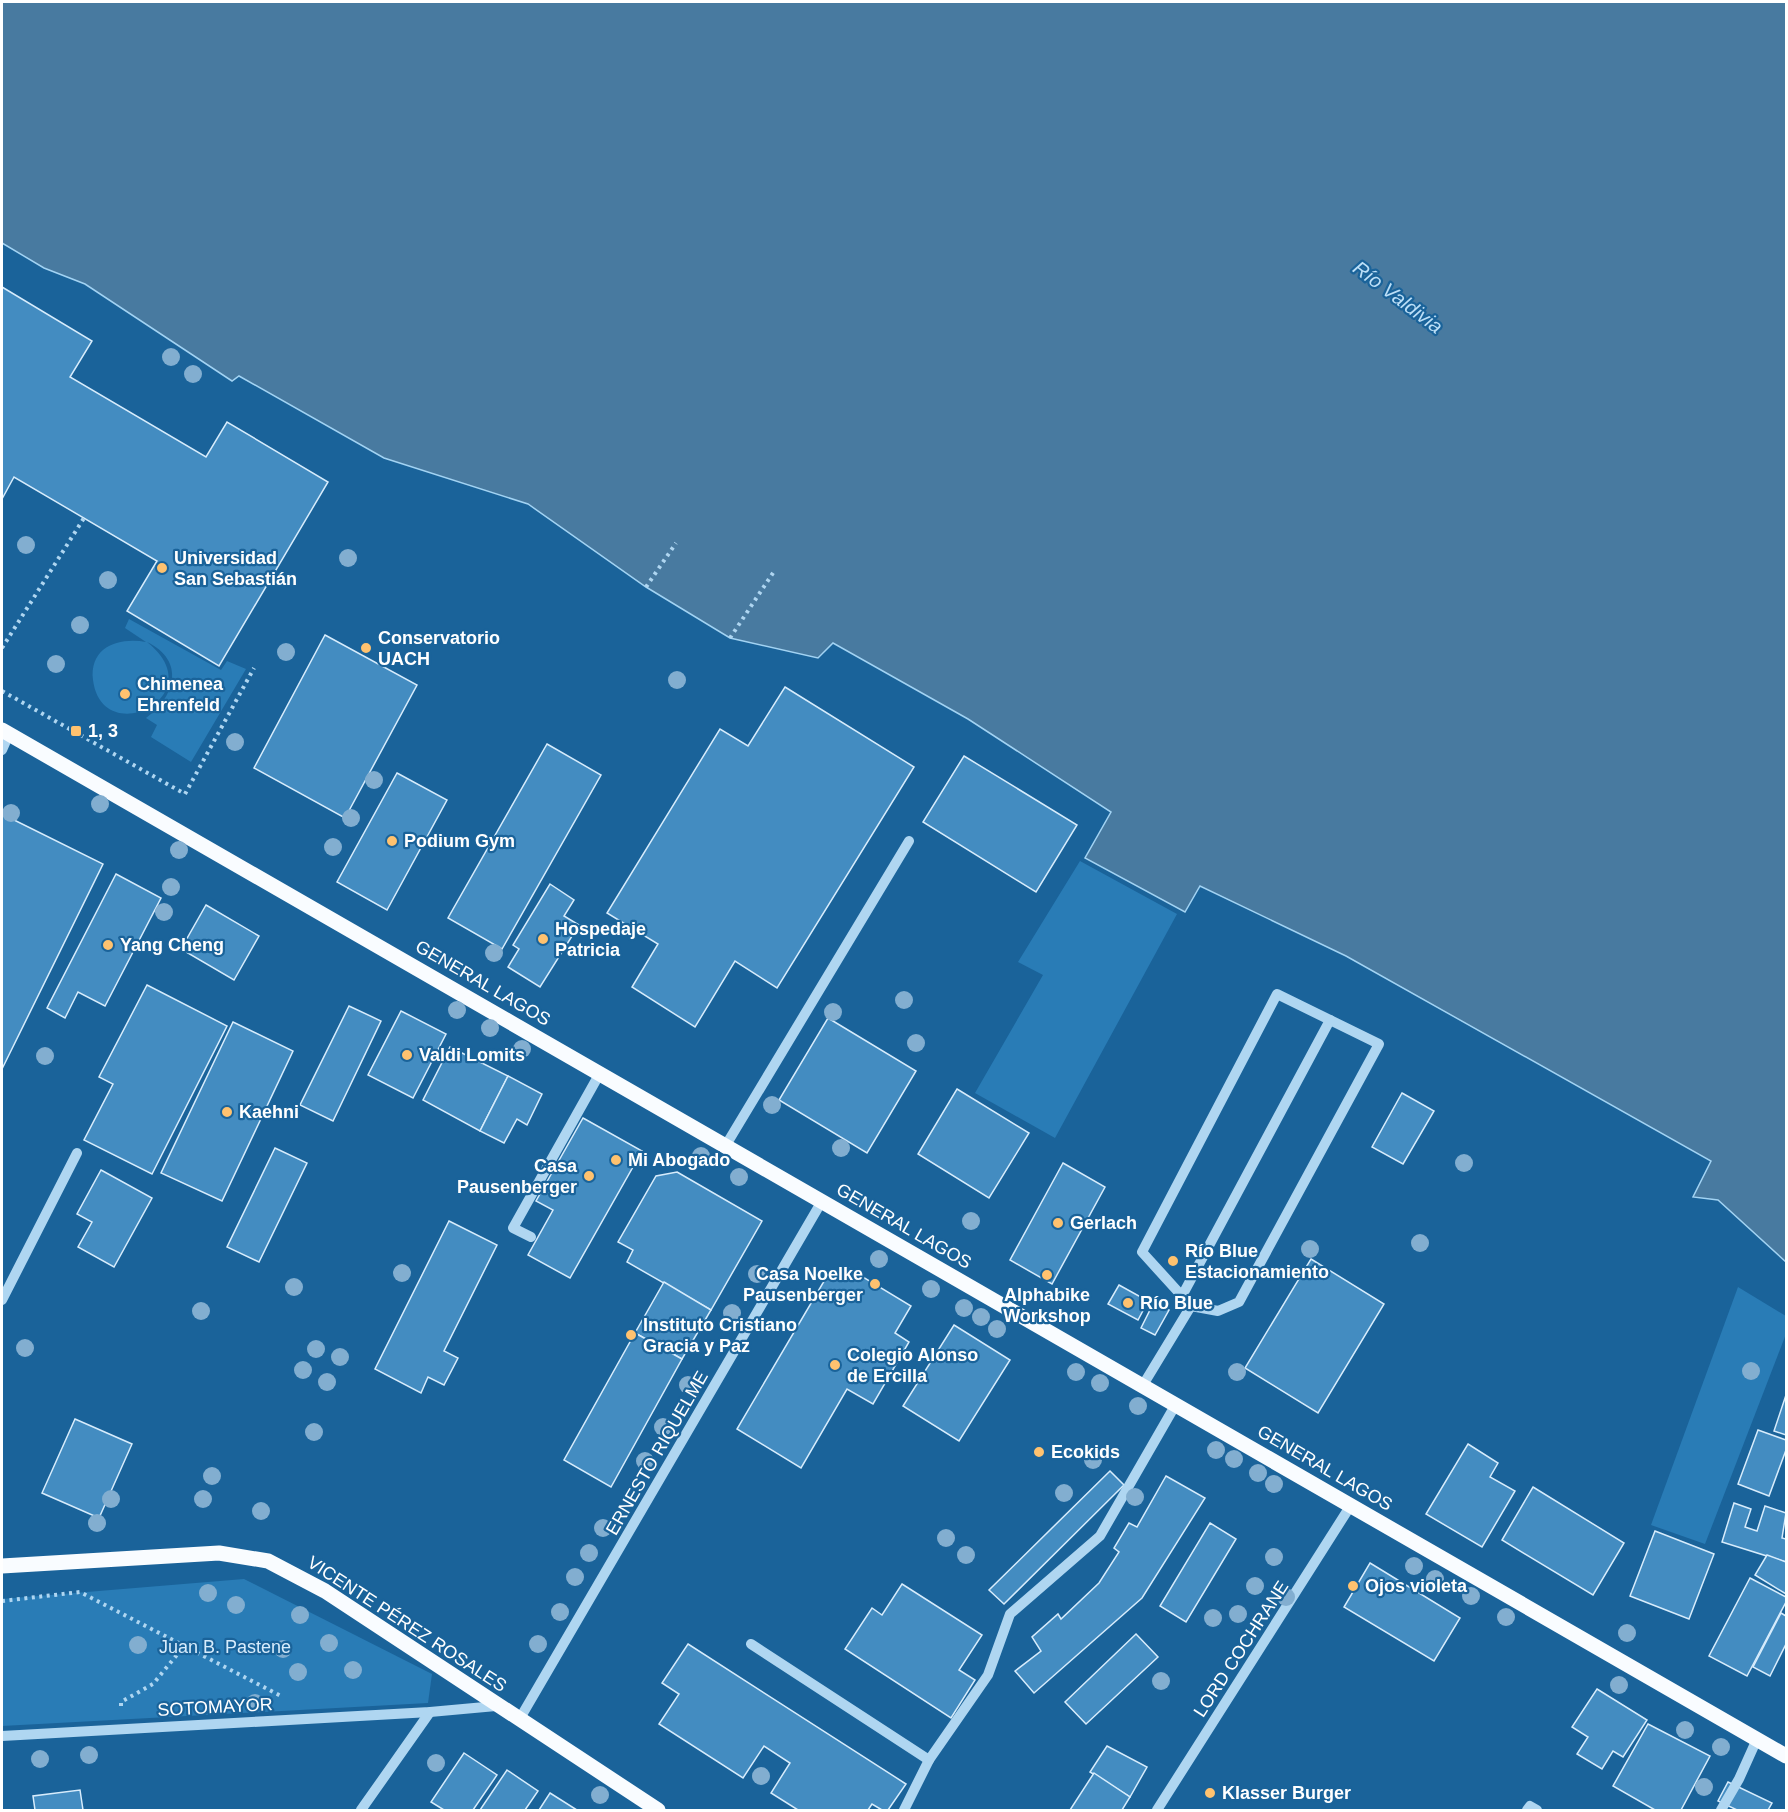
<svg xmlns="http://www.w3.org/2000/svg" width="1788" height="1812" font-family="Arial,sans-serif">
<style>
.green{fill:#297cb6}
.water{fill:#487aa0;stroke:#a2d3f3;stroke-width:1.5}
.building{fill:#438cc1;stroke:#d7ecfc;stroke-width:1.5}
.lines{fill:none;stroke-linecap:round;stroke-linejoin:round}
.path{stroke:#afd6f1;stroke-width:4;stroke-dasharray:3 4.5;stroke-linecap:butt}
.minor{stroke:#afd6f1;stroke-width:10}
.major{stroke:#f9fcff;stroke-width:15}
.tree{fill:#82aed0}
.poi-dot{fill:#ffc26f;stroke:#1a639a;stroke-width:2}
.labels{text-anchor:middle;stroke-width:4.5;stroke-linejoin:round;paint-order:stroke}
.poi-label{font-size:18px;font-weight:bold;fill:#fff;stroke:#1a639a;text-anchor:start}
.street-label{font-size:18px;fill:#fff;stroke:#1a639a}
.park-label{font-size:18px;fill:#d7ecfc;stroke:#1a639a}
.water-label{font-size:20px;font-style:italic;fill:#bcdff7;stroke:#1a639a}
</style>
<rect width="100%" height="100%" fill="#1a639a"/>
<g class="green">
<path d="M129,619l92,51 6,-9 19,8 -55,93 -40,-25 6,-12 -11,-7c29,-21 40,-57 1,-76 68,54 -45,109 -54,38 -4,-34 27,-43 53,-38l-21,-14z"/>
<polygon points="1080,861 1177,914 1055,1138 975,1093 1043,975 1018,962"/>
<polygon points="1738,1287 1786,1316 1786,1334 1705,1544 1651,1525"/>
<polygon points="244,1579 432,1674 428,1703 2,1726 2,1599"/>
</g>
<polygon class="water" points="2,2 1786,2 1786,1262 1718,1200 1693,1197 1711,1161 1346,956 1200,886 1185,912 1085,858 1111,812 968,719 833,643 818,658 730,638 646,587 528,504 384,458 239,376 232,381 85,284 44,268 2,243"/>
<g class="building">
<polygon points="2,287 92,341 70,377 206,457 227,422 328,482 219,666 127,611 157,561 14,477 2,499"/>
<polygon points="325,635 417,685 345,818 254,768"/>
<polygon points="785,687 914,767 777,988 735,961 695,1027 632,987 658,944 607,913 720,729 748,746"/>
<polygon points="547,744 601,775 502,949 448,918"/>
<polygon points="964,756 1077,825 1036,892 923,822"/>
<polygon points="397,773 447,800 387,910 337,882"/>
<polygon points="2,814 103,864 2,1069"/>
<polygon points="116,874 161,898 105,1006 78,992 65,1018 47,1008"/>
<polygon points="550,884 574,900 564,916 579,925 540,987 508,967 519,949 513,945"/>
<polygon points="206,905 259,936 234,980 181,949"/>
<polygon points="147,985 227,1026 152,1174 84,1140 113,1084 99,1077"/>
<polygon points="349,1006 381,1021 333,1121 300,1105"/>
<polygon points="401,1011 446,1034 413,1098 368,1075"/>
<polygon points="828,1018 916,1071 867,1153 779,1100"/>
<polygon points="233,1022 293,1051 222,1201 161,1173"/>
<polygon points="450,1047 508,1076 480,1131 423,1100"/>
<polygon points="508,1076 542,1094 527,1125 517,1119 504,1143 480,1131"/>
<polygon points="957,1089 1029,1133 989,1198 918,1154"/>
<polygon points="1402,1093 1434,1111 1403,1164 1372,1147"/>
<polygon points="583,1118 642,1151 570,1278 528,1255 553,1210 536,1201"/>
<polygon points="275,1148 307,1163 259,1262 227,1247"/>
<polygon points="1063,1163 1105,1187 1052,1284 1010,1260"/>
<polygon points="101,1170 152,1198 114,1267 78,1247 92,1222 77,1214"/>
<polygon points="677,1172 762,1221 711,1310 627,1262 633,1250 618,1242 656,1176"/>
<polygon points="449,1221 497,1245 444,1351 458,1358 444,1385 428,1377 421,1393 375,1369"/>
<polygon points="1311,1259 1384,1304 1318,1413 1245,1368"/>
<polygon points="848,1268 911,1306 895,1333 909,1342 873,1404 847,1389 801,1468 737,1429 830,1271"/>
<polygon points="664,1282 711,1310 682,1359 635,1333"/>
<polygon points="1119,1285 1148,1301 1138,1320 1108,1304"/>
<polygon points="1154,1302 1169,1310 1155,1335 1141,1328"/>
<polygon points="954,1325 1010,1360 959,1441 903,1406"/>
<polygon points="635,1333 682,1359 611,1487 564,1460"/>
<polygon points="1786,1395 1786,1435 1774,1431"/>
<polygon points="75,1419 132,1444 99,1518 42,1493"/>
<polygon points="1758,1430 1786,1440 1786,1450 1769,1496 1738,1484"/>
<polygon points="1468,1444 1498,1463 1490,1477 1515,1491 1482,1547 1426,1514"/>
<polygon points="1110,1471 1124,1485 1004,1604 989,1590"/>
<polygon points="1166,1476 1205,1498 1142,1598 1034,1693 1015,1671 1041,1651 1032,1637 1058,1614 1061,1619 1099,1583 1119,1552 1114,1548 1129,1523 1137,1527"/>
<polygon points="1533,1487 1624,1543 1593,1595 1502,1540"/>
<polygon points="1734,1503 1751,1509 1745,1527 1757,1531 1765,1506 1786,1513 1782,1538 1786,1539 1786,1562 1722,1542"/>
<polygon points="1210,1523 1236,1539 1186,1622 1160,1606"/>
<polygon points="1655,1531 1714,1554 1689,1619 1630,1596"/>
<polygon points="1767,1555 1786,1562 1786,1594 1755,1575"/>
<polygon points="1370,1563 1460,1618 1434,1661 1344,1607"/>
<polygon points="1750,1578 1786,1597 1786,1602 1747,1676 1709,1656"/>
<polygon points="902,1584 982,1635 959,1670 975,1680 951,1718 845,1649 872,1608 882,1615"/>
<polygon points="1781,1613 1786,1616 1786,1644 1770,1676 1753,1667"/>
<polygon points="1136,1634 1158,1657 1086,1724 1065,1702"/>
<polygon points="688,1644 906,1784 888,1810 882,1810 872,1804 868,1810 798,1810 771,1793 790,1763 764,1746 743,1778 659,1724 679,1694 662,1683"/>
<polygon points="1597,1689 1647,1720 1623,1757 1613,1751 1602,1769 1577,1754 1588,1737 1572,1727"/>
<polygon points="1648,1724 1710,1756 1681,1810 1655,1810 1613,1786"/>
<polygon points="1107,1746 1147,1767 1130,1797 1090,1772"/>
<polygon points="464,1753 497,1775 473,1810 444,1810 431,1802"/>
<polygon points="507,1770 538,1791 525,1810 480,1810"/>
<polygon points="1094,1773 1130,1797 1122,1810 1070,1810"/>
<polygon points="1728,1782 1772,1803 1768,1810 1737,1810 1718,1801"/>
<polygon points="80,1790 83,1810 35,1810 33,1796"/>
<polygon points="550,1793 577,1810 539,1810"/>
</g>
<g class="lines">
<g class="path">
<polyline points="646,587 676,543"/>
<polyline points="730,638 775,570"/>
<polyline points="2,648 84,518"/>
<polyline points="2,691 185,794 254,668"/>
<polyline points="2,1601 80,1592 281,1696"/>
<polyline points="121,1706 121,1702 153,1684 185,1645"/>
</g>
<g class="minor">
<polyline points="2,750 9,734"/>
<polygon points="1277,994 1379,1044 1239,1302 1218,1311 1191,1306 1142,1252"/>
<polyline points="726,1145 909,841"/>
<polyline points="531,1237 513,1228 600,1073"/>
<polyline points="1182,1296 1330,1020"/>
<polyline points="2,1300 77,1153"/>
<polyline points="1143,1385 1191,1306"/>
<polyline points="751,1644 929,1760"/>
<polyline points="519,1720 822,1201"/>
<polyline points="2,1736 430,1712 496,1706"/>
<polyline points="361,1810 430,1712"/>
<polyline points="904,1810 929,1760 988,1675 1010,1614 1100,1536 1176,1404"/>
<polyline points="1157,1810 1351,1505"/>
<polyline points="1527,1810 1530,1806 1537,1810"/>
<polyline points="1721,1810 1739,1779 1757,1739"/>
</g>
<g class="major">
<polyline points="2,730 1786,1756"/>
<polyline points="2,1566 219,1553 268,1561 325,1591 658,1810"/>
</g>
</g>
<g class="tree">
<circle cx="171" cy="357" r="9"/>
<circle cx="193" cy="374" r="9"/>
<circle cx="26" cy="545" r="9"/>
<circle cx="348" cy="558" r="9"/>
<circle cx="108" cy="580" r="9"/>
<circle cx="80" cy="625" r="9"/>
<circle cx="286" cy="652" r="9"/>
<circle cx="56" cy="664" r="9"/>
<circle cx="677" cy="680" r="9"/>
<circle cx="235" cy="742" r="9"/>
<circle cx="374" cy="780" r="9"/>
<circle cx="100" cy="804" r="9"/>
<circle cx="11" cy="813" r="9"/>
<circle cx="351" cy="818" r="9"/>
<circle cx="333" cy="847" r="9"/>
<circle cx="179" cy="850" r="9"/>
<circle cx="171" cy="887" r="9"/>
<circle cx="164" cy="912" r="9"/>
<circle cx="494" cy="953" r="9"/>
<circle cx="904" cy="1000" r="9"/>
<circle cx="457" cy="1010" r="9"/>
<circle cx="833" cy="1012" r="9"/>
<circle cx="490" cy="1028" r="9"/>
<circle cx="916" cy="1043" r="9"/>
<circle cx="522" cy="1049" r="9"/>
<circle cx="45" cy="1056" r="9"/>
<circle cx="772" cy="1105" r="9"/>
<circle cx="841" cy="1148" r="9"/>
<circle cx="701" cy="1156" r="9"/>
<circle cx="1464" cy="1163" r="9"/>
<circle cx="739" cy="1177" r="9"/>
<circle cx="971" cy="1221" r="9"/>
<circle cx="1420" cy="1243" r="9"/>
<circle cx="1310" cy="1249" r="9"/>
<circle cx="879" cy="1259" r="9"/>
<circle cx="402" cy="1273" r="9"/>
<circle cx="757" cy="1274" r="9"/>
<circle cx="294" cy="1287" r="9"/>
<circle cx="931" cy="1289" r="9"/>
<circle cx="964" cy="1308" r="9"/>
<circle cx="201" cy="1311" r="9"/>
<circle cx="732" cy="1313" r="9"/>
<circle cx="981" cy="1317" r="9"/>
<circle cx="997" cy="1329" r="9"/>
<circle cx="25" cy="1348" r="9"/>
<circle cx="316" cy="1349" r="9"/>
<circle cx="340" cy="1357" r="9"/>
<circle cx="303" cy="1370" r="9"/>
<circle cx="1751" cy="1371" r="9"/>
<circle cx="1076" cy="1372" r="9"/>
<circle cx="1237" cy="1372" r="9"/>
<circle cx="327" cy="1382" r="9"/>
<circle cx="1100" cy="1383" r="9"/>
<circle cx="688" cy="1385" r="9"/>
<circle cx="1138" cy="1406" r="9"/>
<circle cx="663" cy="1427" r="9"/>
<circle cx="314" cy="1432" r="9"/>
<circle cx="1216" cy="1450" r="9"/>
<circle cx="1234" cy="1459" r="9"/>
<circle cx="1093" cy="1460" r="9"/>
<circle cx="645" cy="1461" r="9"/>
<circle cx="1258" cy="1473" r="9"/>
<circle cx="212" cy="1476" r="9"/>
<circle cx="1274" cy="1484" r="9"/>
<circle cx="1064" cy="1493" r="9"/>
<circle cx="1135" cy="1497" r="9"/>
<circle cx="111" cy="1499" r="9"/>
<circle cx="203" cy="1499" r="9"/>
<circle cx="261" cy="1511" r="9"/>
<circle cx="97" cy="1523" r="9"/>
<circle cx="603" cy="1528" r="9"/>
<circle cx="946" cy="1538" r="9"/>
<circle cx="589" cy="1553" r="9"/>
<circle cx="966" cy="1555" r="9"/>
<circle cx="1274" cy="1557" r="9"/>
<circle cx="1414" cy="1566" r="9"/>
<circle cx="575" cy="1577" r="9"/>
<circle cx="1435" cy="1579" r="9"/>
<circle cx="1255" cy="1586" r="9"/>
<circle cx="208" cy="1593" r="9"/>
<circle cx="1471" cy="1596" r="9"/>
<circle cx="1286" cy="1597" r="9"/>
<circle cx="236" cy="1605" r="9"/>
<circle cx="560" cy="1612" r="9"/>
<circle cx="1238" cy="1614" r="9"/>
<circle cx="300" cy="1615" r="9"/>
<circle cx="1506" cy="1617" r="9"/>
<circle cx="1213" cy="1618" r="9"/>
<circle cx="1627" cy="1633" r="9"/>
<circle cx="329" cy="1643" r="9"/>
<circle cx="538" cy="1644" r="9"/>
<circle cx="138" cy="1645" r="9"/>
<circle cx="283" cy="1649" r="9"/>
<circle cx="353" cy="1670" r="9"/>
<circle cx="298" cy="1672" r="9"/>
<circle cx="1161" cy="1681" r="9"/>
<circle cx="1619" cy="1685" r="9"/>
<circle cx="255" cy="1703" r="9"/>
<circle cx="1685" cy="1730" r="9"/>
<circle cx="1721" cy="1747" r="9"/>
<circle cx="89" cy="1755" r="9"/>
<circle cx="40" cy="1759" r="9"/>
<circle cx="436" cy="1763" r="9"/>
<circle cx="761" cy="1776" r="9"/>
<circle cx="1704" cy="1787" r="9"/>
<circle cx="600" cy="1795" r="9"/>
</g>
<g class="poi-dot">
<circle cx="162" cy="568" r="6"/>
<circle cx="366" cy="648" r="6"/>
<circle cx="125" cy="694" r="6"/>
<rect x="70" y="725" width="12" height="12" rx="3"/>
<circle cx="392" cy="841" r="6"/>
<circle cx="543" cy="939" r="6"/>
<circle cx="108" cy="945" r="6"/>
<circle cx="407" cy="1055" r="6"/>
<circle cx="227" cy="1112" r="6"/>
<circle cx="616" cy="1160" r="6"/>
<circle cx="589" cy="1176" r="6"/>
<circle cx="1058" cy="1223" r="6"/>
<circle cx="1173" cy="1261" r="6"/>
<circle cx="1047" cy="1275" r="6"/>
<circle cx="875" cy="1284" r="6"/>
<circle cx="1128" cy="1303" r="6"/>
<circle cx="631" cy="1335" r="6"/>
<circle cx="835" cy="1365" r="6"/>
<circle cx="1039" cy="1452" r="6"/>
<circle cx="1353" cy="1586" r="6"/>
<circle cx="1210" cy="1793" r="6"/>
</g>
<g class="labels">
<g class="poi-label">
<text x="174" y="564">Universidad<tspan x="174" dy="21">San Sebastián</tspan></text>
<text x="378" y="644">Conservatorio<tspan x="378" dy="21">UACH</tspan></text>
<text x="137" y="690">Chimenea<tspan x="137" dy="21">Ehrenfeld</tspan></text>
<text x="88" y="737">1, 3</text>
<text x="404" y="847">Podium Gym</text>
<text x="555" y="935">Hospedaje<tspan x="555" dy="21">Patricia</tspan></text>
<text x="120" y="951">Yang Cheng</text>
<text x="419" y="1061">Valdi Lomits</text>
<text x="239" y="1118">Kaehni</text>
<text x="628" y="1166">Mi Abogado</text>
<text x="577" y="1172" text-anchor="end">Casa<tspan x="577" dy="21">Pausenberger</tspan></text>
<text x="1070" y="1229">Gerlach</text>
<text x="1185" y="1257">Río Blue<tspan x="1185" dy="21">Estacionamiento</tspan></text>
<text x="863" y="1280" text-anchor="end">Casa Noelke<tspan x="863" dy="21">Pausenberger</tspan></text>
<text x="1047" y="1301" text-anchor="middle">Alphabike<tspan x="1047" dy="21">Workshop</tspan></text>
<text x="1140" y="1309">Río Blue</text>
<text x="643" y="1331">Instituto Cristiano<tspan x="643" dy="21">Gracia y Paz</tspan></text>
<text x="847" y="1361">Colegio Alonso<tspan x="847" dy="21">de Ercilla</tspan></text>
<text x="1051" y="1458">Ecokids</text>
<text x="1365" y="1592">Ojos violeta</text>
<text x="1222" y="1799">Klasser Burger</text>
</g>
<g class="street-label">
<text transform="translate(483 983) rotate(30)" y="6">GENERAL LAGOS</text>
<text transform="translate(904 1226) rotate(30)" y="6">GENERAL LAGOS</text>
<text transform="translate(657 1453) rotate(-60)" y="6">ERNESTO RIQUELME</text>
<text transform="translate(1325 1468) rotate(30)" y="6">GENERAL LAGOS</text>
<text transform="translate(407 1624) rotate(33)" y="6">VICENTE PÉREZ ROSALES</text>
<text transform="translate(1241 1649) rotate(-57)" y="6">LORD COCHRANE</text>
<text transform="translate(215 1707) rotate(-3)" y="6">SOTOMAYOR</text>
</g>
<g class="park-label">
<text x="225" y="1653">Juan B. Pastene</text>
</g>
<g class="water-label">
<text transform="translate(1398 297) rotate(37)" y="7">Río Valdivia</text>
</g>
</g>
<rect width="1788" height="1812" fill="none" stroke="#ffffff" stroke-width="6"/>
</svg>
